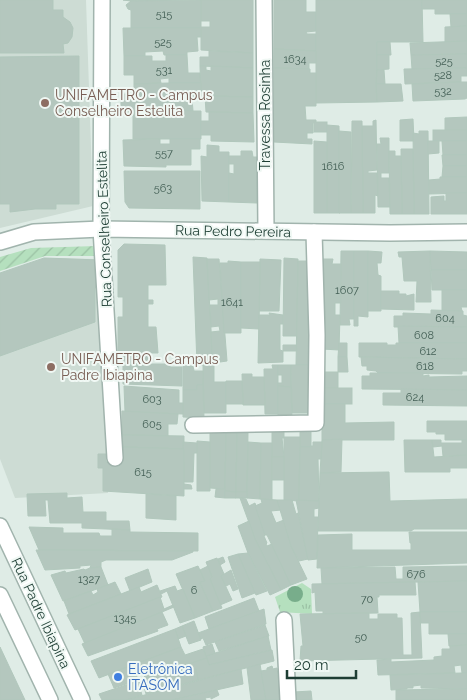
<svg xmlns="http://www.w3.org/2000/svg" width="467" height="700" font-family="Raleway,sans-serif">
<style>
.built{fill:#cddcd4}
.park{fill:url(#park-tufts)}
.garden{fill:url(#garden-furrows)}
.building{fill:#b4c7be;stroke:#b1c7bc}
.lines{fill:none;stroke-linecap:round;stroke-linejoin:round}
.minor-casing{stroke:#a1b4ad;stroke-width:18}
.minor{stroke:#fff;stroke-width:15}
.tree{fill:#78ad8b}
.education-dot{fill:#8d6e63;stroke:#f0f8f4;stroke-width:2}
.shop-dot{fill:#3f7fe0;stroke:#f0f8f4;stroke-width:2}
.labels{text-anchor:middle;stroke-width:4;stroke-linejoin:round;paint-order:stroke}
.number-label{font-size:11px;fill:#446056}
.education-label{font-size:14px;fill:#785e54;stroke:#f0f8f4;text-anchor:start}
.street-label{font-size:14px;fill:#1e3e34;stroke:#f0f8f4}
.shop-label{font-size:14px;fill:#366cbe;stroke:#f0f8f4;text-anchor:start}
</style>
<defs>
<pattern id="park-tufts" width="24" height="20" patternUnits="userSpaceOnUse" patternTransform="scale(1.25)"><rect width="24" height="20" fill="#b5e0be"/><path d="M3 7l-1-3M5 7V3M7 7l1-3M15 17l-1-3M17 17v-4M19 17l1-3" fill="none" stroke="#9bc1a4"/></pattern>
<pattern id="garden-furrows" width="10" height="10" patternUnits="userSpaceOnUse" patternTransform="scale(1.25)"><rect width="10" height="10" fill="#b5e0be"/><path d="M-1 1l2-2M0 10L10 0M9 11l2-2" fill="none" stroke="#9bc1a4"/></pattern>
</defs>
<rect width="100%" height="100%" fill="#dfece6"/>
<g class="built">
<polygon points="0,0 86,0 93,206 0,228"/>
<polygon points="45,258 98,259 108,493 15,498 0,459 0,274"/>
</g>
<polygon class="park" points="302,583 311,589 312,614 280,612 275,597"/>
<polygon class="garden" points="97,246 97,256 45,256 0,271 0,257 31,248"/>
<g class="building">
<polygon points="0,0 53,0 53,10 63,10 63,17 70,22 73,28 72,37 68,43 63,44 64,53 0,53"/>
<polygon points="123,0 165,0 131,1"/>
<polygon points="201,0 253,0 253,53 201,50 201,27 210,27 210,21 201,21"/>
<polygon points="201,0 201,28 131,28 131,10 128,9 126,5 131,1"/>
<polygon points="274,0 306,0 306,12 316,12 316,31 306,32 307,34 316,34 316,51 274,49"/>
<polygon points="316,0 422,0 423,42 377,42 377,102 316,103"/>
<polygon points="422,0 467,0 467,14 435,14 435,9 422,9"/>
<polygon points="450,14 467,14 467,26 451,27"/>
<polygon points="467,26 467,41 445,42 445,27"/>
<polygon points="123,28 201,28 201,37 197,37 198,51 187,52 187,55 164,55 163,51 145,52 145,56 124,56"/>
<polygon points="467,41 467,54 411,55 410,43"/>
<polygon points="377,42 390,42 391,55 377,55"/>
<polygon points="274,49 316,51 316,63 309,63 309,69 274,68"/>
<polygon points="209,51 253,53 253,68 200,66 200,57 209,57"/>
<polygon points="467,54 467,68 412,69 411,55"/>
<polygon points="166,55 187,55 188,73 200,73 201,83 169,83 169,78 160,79 161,83 134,84 134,75 124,75 124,56 152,56 152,61 166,61"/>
<polygon points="377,55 389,55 389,69 377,70"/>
<polygon points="79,56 79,204 56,204 56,209 35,209 10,212 10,204 0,204 0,57"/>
<polygon points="200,66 206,66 206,70 211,71 211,66 253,68 253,97 201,96"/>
<polygon points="274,68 310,69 310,73 316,73 316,106 305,106 306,120 316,120 316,122 313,123 313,133 307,133 307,139 312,139 312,144 274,142"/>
<polygon points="467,68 467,76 461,76 461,82 405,84 404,69"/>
<polygon points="377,70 384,70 385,84 376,84"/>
<polygon points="461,82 467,82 467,98 465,99 413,101 412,84"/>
<polygon points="169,83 201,83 201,99 192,99 193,111 153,111 153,107 144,108 144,112 121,112 121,94 134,94 134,84"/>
<polygon points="376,84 401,84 403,101 377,102"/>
<polygon points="205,96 253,97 253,113 206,112"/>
<polygon points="165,111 201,111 201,139 133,139 133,112 141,112 142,116 166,116"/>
<polygon points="209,112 253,113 254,142 211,141 211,135 201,135 201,121 209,121"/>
<polygon points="467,117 467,130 445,130 445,118"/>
<polygon points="413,119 414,141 400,141 400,120"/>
<polygon points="376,120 377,170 368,171 368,173 377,173 378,196 375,195 375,213 363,213 362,126 373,126 373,121"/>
<polygon points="352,121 362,121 363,213 351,213"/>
<rect x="314" y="122" width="13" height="10"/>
<polygon points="327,125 339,126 340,213 327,213"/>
<rect x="433" y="130" width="34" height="11"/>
<polygon points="339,131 351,132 351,213 339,213"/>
<polygon points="419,131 428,131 429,214 414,214 413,133 419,134"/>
<polygon points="380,138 389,138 389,173 381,173 381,178 389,178 390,207 378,207 377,144 381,144"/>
<polygon points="160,139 160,144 170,144 170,139 200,139 200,149 191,149 191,165 166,165 166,167 124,166 123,140"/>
<polygon points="314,141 327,142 327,213 314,213"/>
<polygon points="428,141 439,141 439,153 428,154"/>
<polygon points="442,141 467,141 467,155 443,155"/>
<polygon points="207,145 219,146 219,152 229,152 229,202 202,201 201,156 207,157"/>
<polygon points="401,149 413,149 414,214 402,214"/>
<polygon points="241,151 252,151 253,157 257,157 257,203 229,202 229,173 234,174 234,164 229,164 229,156 241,156"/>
<polygon points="389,151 395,151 395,156 401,156 402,214 390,214"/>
<polygon points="442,155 467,155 467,166 443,166"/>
<polygon points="443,166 467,166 467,177 442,177"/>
<polygon points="124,171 200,171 200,209 129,208 125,202"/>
<polygon points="440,177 467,177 467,193 429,194 429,180 440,179"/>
<polygon points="446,193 467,193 467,214 431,214 431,197 444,196 444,201 446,201"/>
<polygon points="124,244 165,245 166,285 148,285 148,300 153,300 153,304 148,304 148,327 156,327 158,353 150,353 150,362 147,362 147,365 118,365 118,317 123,317 123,297 118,297 118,250"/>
<polygon points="341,251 354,251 354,319 349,319 350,325 340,325"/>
<polygon points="354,251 368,251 368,317 358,316 358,326 354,326"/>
<polygon points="368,251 382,252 381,263 377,263 378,275 381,276 381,311 368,311"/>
<polygon points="430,251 467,252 467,270 431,270"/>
<polygon points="430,251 431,302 416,302 417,281 404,281 402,257 399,257 398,252"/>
<polygon points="193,257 207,258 213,365 197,365"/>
<polygon points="44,258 99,260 99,286 95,288 95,322 0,356 0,273"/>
<polygon points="284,258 298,259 297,336 283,336"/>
<polygon points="207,259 219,259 227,361 220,362 219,356 212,357 211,332 220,331 219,326 211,327 210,305 218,305 218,299 209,300"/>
<polygon points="260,259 281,260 279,311 259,311"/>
<polygon points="320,259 333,259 332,264 341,264 341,303 335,303 335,315 340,315 339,350 322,349"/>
<polygon points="228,261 241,262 241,333 224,333 220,263 228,263"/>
<polygon points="298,261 311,261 315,365 296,365"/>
<polygon points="241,262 260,262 259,329 241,328"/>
<polygon points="431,270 467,270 467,290 432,290"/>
<polygon points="442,290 467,290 467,307 461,307 462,311 442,311"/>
<polygon points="381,291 399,291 399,294 406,294 406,296 414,294 414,310 381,309"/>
<polygon points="431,310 463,311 463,315 467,316 467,327 394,327 394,316 403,316 403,313 431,314"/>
<polygon points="269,313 283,315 283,324 280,324 280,350 283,351 283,362 258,363 259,315 270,315"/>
<polygon points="398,326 467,327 467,343 399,343"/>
<polygon points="339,343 347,343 347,357 338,357"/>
<polygon points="359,343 387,343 387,345 396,345 396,343 467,343 467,359 359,357"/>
<polygon points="283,345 296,345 297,351 283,351"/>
<polygon points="338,357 347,357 348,372 338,372"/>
<polygon points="361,357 467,359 467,371 462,371 462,374 378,373 376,371 367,370 367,366 362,366"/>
<polygon points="147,364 170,364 170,367 182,367 182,386 123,384 123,365 147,365"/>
<polygon points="183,365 193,366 194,371 204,371 203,385 197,385 197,390 183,390"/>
<polygon points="203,365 214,365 214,382 226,382 226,413 204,413"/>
<polygon points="272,365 278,365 278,414 265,414 264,369 273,369"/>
<polygon points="278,365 291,365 291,387 278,386 278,383 282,383 282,375 278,375"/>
<polygon points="291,365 309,365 308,413 292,413"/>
<rect x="318" y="372" width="20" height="16"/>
<polygon points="370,373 423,373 423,376 429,375 429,377 467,376 467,390 362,389 362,376 370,376"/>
<polygon points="242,374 252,374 252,377 264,377 265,405 243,405"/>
<polygon points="226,381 242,381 243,404 226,404"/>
<polygon points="197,385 203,385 204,418 183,417 183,390 197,390"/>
<polygon points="124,386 179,390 179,403 183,403 183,414 125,412"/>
<polygon points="278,386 291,387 292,419 278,418"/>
<rect x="318" y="388" width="34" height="16"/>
<polygon points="401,389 467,390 467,406 383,405 383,393 401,393"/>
<polygon points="322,404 345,404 345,423 394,422 394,440 322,440"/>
<polygon points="122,411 178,414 177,424 168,424 168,436 122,435"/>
<polygon points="427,421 467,421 467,440 445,440 445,434 436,434 436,432 427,432"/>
<polygon points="272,428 284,428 284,438 282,438 284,457 272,457"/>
<polygon points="300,428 311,429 311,447 300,447"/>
<polygon points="210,431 226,432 225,489 210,488"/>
<polygon points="226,432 237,432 236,492 225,491"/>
<polygon points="237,432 248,432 247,492 236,492"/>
<polygon points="122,435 184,436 184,449 123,447"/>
<polygon points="284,437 300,437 299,501 284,500"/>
<polygon points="342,439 341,472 320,473 322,440"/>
<polygon points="404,440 432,440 434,457 467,455 467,468 450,468 450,472 405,472"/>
<polygon points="432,440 441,440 441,443 462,443 462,440 467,440 467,455 443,456 442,446 433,447"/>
<polygon points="197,441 210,442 210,491 197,491"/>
<polygon points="183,442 197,443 197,453 194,453 193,482 184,482"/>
<polygon points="248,442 261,443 260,499 247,498"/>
<polygon points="313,442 322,442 321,459 318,459 319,501 299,501 300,447 311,447 311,446 313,446"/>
<polygon points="261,443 272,443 272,500 260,499"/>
<polygon points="122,447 184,449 184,496 103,491 103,468 98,468 98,454 106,454 106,462 122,462"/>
<rect x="272" y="457" width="12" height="23"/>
<polygon points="389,472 390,501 467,499 467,529 414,529 411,531 318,531 320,473"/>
<polygon points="184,484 191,485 192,489 184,489"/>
<polygon points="216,489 225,489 225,498 215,497"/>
<polygon points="225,491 236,492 236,498 225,498"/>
<rect x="236" y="492" width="11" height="6"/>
<polygon points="67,493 67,498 82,497 83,512 106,512 106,521 129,521 130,530 82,528 82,523 50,523 48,500 45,500 46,516 28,516 27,494"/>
<polygon points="146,494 176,496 176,520 146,518"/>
<polygon points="240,498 246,499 249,506 255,503 265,535 264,536 267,543 266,544 267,546 272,544 291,585 281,590 255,539"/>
<polygon points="261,499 277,500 281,510 271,511 276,523 284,520 291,546 307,579 291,585 267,535 265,535 255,506 262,503"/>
<polygon points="277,500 292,500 296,514 298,513 308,559 299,561 291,546"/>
<polygon points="296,500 319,501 319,508 314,509 314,517 318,517 317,559 308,560"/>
<polygon points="249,521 255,539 281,590 270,595 248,553 238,526"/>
<polygon points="29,527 63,528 63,533 99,533 100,536 112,536 112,529 130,530 130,532 198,533 198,551 39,550"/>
<polygon points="409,532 467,532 467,563 317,568 318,535 352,534 352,550 411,550 411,543 410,543"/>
<polygon points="36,550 193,551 193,552 172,560 106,560 101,562 101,567 90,568 91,565 80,566 80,568 45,570"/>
<polygon points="248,553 267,591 256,595 238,554"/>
<polygon points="238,554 255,593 242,598 228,557"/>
<polygon points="223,557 225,562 220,565 218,559"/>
<polygon points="217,558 224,574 221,576 232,600 220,605 210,579 212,577 206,562"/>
<polygon points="198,566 205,581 200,583 213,611 195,618 176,574"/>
<polygon points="208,566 212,577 210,579 222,608 213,611 200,582 205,581 200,570"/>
<polygon points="467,566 467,581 322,584 321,568 395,567 396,579 403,579 403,567"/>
<polygon points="101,567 108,585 63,601 51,575 65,571 66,573 84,569 85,570 90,568"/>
<polygon points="148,569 152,582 130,591 125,578"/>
<polygon points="231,570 238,589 233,591 230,584 226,586 221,576"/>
<polygon points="467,581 467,612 420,612 418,582"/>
<polygon points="115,582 121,594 69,614 64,601 91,591 93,595 98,592 97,589"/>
<polygon points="415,582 416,595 379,595 379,597 377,597 378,613 323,614 323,611 316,611 315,592 312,593 312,584"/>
<polygon points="157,585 162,597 78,629 75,630 67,615 139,587 141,592"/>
<polygon points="175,586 177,591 183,589 195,618 180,623 167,591 161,594 160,591"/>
<polygon points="160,597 164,609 173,605 174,607 85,644 78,629"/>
<polygon points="254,598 259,611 209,629 205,617"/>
<polygon points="264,609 266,624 206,645 203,638 200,639 198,633"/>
<polygon points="162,612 168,625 157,629 158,631 88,656 82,644"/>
<polygon points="420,612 422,658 300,661 301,646 303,646 300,614 369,613 369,619 378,619 378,614 397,614 397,618 402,618 403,655 412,655 411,613"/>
<polygon points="420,612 467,612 467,634 429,634 429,623 421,623"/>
<polygon points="194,621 201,640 189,644 182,626"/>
<polygon points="265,625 269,636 219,651 215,642"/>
<polygon points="182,626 186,636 178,639 175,629"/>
<polygon points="175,629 181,647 99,678 91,661"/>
<polygon points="448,634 467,634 467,645 449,646"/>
<polygon points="268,636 271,650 209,665 206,656"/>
<polygon points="212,644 215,653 206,656 203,647"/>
<polygon points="467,645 467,673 462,673 461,665 454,666 455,673 378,675 377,660 391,659 391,662 434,660 434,657 442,656 442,649 450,649 450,646"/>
<polygon points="0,647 25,700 0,700"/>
<polygon points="181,647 185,655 203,649 207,658 145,678 142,669 135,671 138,680 114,688 108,674"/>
<polygon points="272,650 274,661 198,680 196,669 182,672 180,667 207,658 209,665"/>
<polygon points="260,664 266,700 251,700 247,668"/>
<polygon points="272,666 273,669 277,668 281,700 266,700 261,671 267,670 267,668"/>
<polygon points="180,667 182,672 196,669 198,680 146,694 143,683 139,685 142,695 126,700 102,700 99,694"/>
<polygon points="241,669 243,684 172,700 126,700"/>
<polygon points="462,673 467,673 467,689 421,688 421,685 413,686 413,688 407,688 407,689 391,690 390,675"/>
<polygon points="453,689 467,689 467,700 396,700 396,690"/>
<polygon points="217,690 219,695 211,699 211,697 205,698 206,700 172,700"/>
<polygon points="311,691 312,700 294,700 294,692"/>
</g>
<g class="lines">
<defs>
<g id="minor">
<polyline points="102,0 101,229 115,458"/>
<polyline points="264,0 266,231"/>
<polyline points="0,242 34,232 101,229 390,233 467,232"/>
<polyline points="193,425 316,423 317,335 314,232"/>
<polyline points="0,526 82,700"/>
<polyline points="0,595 50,700"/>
<polyline points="284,620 288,700"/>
</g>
</defs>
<use href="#minor" class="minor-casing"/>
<use href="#minor" class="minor"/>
</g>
<circle class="tree" cx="295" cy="594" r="8"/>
<g class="education-dot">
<circle cx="45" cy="103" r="5"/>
<circle cx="51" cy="367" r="5"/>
</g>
<circle class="shop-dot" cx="118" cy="677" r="5"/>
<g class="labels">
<g class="number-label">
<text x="164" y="18">515</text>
<text x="163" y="46">525</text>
<text x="295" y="63">1634</text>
<text x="444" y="65">525</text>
<text x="164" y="74">531</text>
<text x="443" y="79">528</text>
<text x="443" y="95">532</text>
<text x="164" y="157">557</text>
<text x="333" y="170">1616</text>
<text x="163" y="192">563</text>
<text x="347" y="294">1607</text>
<text x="232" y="306">1641</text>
<text x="445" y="322">604</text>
<text x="424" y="339">608</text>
<text x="428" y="355">612</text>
<text x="425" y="370">618</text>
<text x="415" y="401">624</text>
<text x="152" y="403">603</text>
<text x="152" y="428">605</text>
<text x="143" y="476">615</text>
<text x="416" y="578">676</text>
<text x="89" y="583">1327</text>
<text x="194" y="594">6</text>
<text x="367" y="603">70</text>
<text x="125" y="622">1345</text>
<text x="361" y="641">50</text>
</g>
<g class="education-label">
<text x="55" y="100">UNIFAMETRO - Campus<tspan x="55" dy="16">Conselheiro Estelita</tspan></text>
<text x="61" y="364">UNIFAMETRO - Campus<tspan x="61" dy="16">Padre Ibiapina</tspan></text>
</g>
<g class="street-label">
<text transform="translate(265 115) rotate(-90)" y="5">Travessa Rosinha</text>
<text transform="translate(104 229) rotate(-92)" y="5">Rua Conselheiro Estelita</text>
<text transform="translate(233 231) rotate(1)" y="5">Rua Pedro Pereira</text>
<text transform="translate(41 613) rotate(65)" y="5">Rua Padre Ibiapina</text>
</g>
<g class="shop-label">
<text x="128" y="674">Eletrônica<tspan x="128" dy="16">ITASOM</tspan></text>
</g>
</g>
<path d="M287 670v8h69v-8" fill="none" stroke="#1e3e34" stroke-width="2.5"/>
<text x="294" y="670" font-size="15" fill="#1e3e34" stroke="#f0f8f4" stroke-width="4" paint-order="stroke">20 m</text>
</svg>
